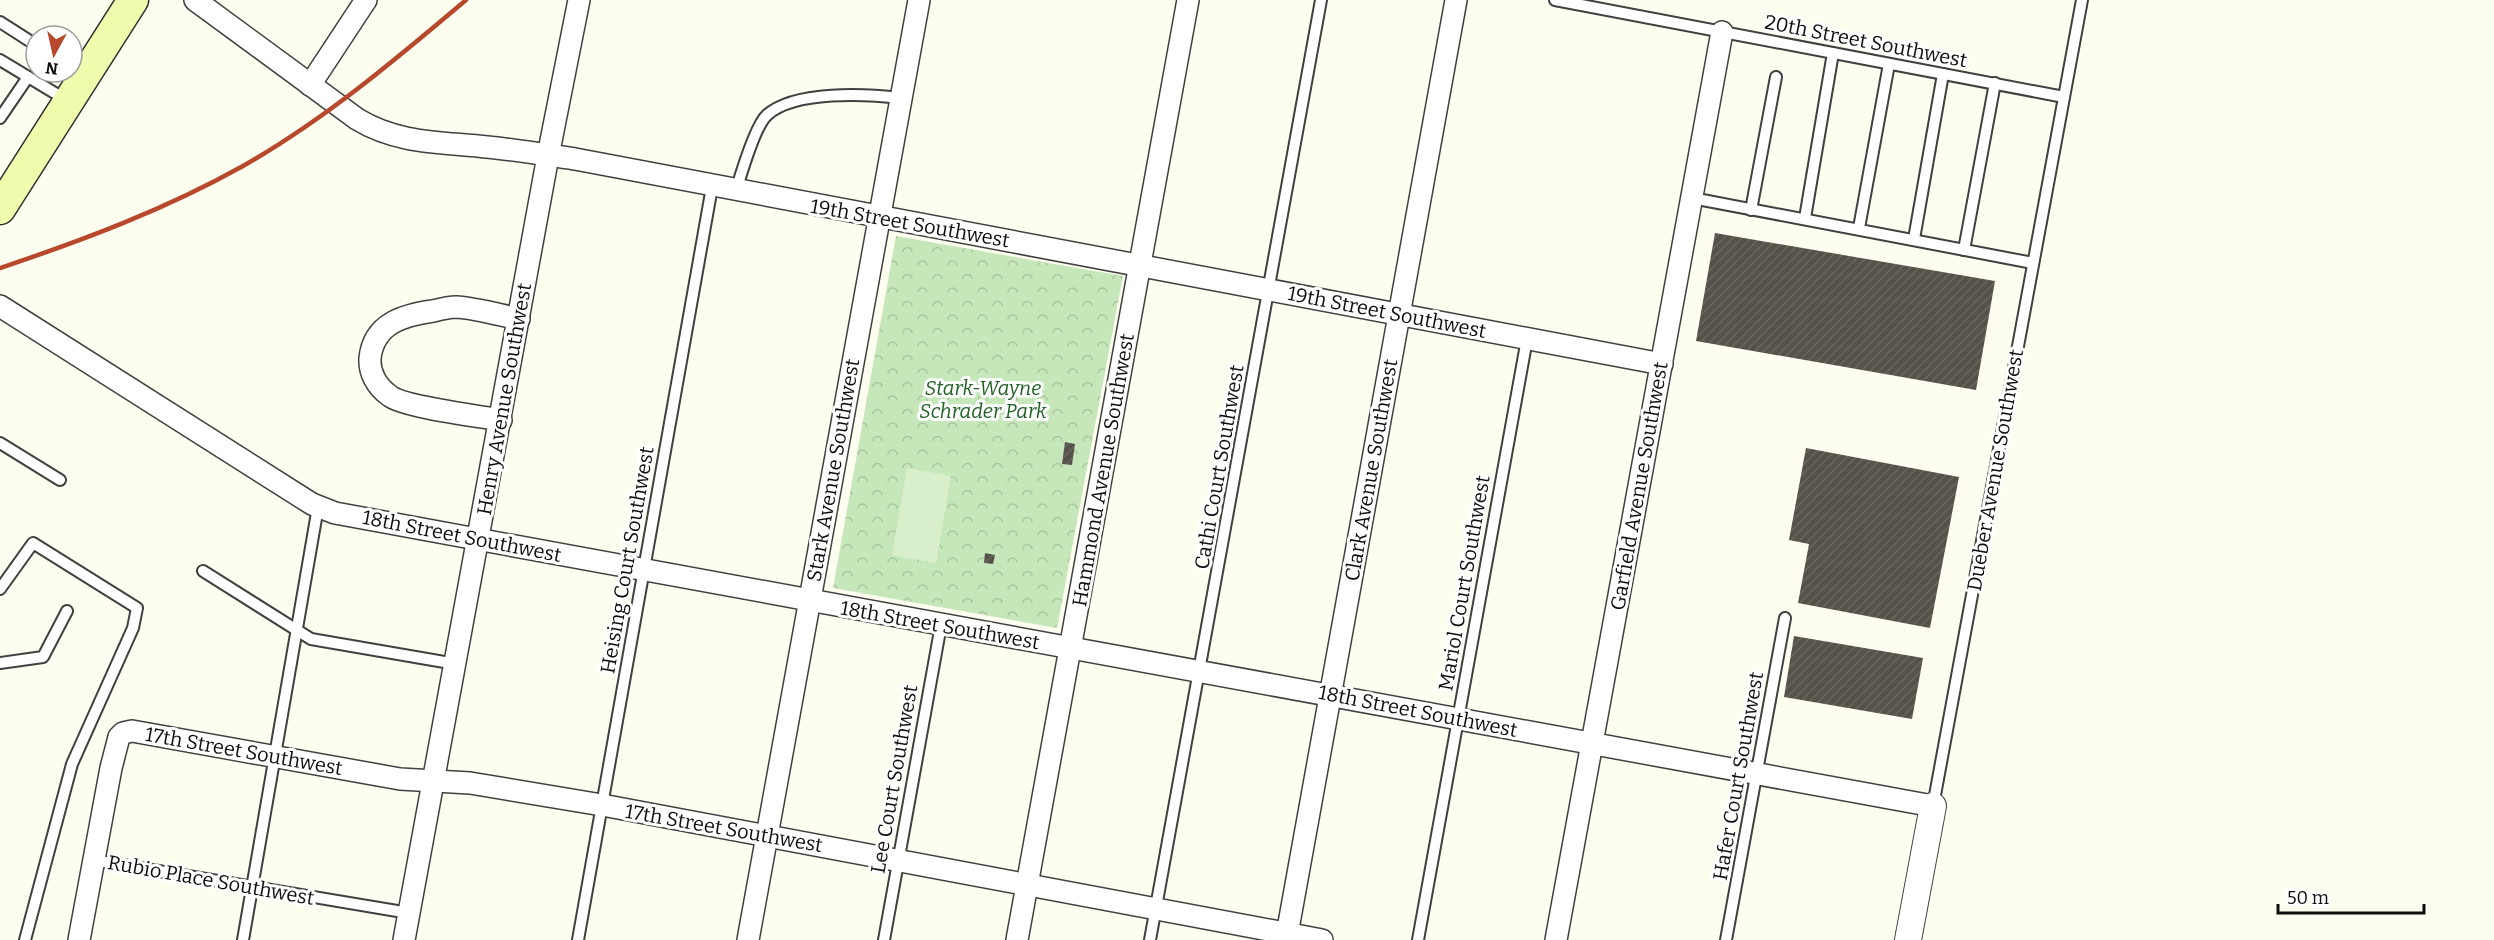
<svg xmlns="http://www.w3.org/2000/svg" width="2494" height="940" font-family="Bitter,serif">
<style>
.park{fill:url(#park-crowns)}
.pitch{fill:#d9efcb}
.building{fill:url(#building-hatch)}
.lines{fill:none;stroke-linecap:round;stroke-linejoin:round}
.service-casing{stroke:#404040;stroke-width:14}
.minor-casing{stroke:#404040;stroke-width:24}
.tertiary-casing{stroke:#404040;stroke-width:28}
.secondary-casing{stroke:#2f2f2f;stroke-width:33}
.service{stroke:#fff;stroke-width:10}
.minor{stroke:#fff;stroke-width:21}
.tertiary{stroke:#fff;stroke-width:26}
.secondary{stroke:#f0fbad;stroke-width:30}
.rail{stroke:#b7482c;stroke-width:4.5}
.labels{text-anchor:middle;stroke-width:6;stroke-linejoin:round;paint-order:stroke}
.street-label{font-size:20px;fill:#0d0d0d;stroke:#fff}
.park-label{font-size:20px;font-style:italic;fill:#216224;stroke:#fff}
</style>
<defs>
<pattern id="park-crowns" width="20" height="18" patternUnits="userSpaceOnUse" patternTransform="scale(1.5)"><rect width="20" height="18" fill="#c6e7ba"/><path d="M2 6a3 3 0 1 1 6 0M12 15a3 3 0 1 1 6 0" fill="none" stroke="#a9c59f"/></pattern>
<pattern id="building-hatch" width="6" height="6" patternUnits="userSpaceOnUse" patternTransform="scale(1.5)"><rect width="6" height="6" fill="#56524a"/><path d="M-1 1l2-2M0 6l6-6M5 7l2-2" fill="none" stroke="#696660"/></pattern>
</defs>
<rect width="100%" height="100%" fill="#fdfeef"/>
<polygon class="park" points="896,236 1123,276 1057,628 833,588"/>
<polygon class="pitch" points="907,468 951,476 936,563 892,555"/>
<g class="building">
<polygon points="1715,233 1995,281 1976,390 1696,341"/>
<polygon points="1065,442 1075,444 1072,465 1062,464"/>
<polygon points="1806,448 1959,477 1930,628 1798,603 1809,544 1789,540"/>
<polygon points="985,553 995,555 993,564 984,563"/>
<polygon points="1794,636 1923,658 1912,719 1784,697"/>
</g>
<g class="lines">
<defs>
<g id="service">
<polyline points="1555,0 2064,97"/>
<polyline points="0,22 36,45"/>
<polyline points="0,60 68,101"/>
<polyline points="0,118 28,77"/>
<path d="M736,191c5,-17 19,-65 31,-76 28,-25 99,-21 134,-17"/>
<polyline points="1692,198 2033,263"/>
<polyline points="1751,210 1776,77"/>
<polyline points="1805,218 1833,53"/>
<polyline points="1859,228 1889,64"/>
<polyline points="1914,239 1943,74"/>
<polyline points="1964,250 1995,83"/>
<polyline points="0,443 60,480"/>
<polyline points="203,571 311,639 456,664"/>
<polyline points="0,589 33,543 137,608 133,628 72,764 25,940"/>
<polyline points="0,663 43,657 67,611"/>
<polyline points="1933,806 2082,0"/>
<polyline points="93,860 409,913"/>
<polyline points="243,940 318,507"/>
<polyline points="578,940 712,187"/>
<polyline points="884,940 941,625"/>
<polyline points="1150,940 1321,0"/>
<polyline points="1418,940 1527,339"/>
<polyline points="1726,940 1785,618"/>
</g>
<g id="minor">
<path d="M195,0l162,119c41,25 84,23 130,28 30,3 59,8 88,12l1087,205"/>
<polyline points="310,85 366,0"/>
<polyline points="0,306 312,504 335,513 1933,806"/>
<path d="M501,420c-22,-4 -97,-13 -111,-24 -13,-9 -21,-23 -20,-38 4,-35 34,-43 63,-47 8,-2 16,-4 23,-4 20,1 43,8 63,12"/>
<polyline points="79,940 111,768 119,737 123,733 132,731 400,779 470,783 602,805 1322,940"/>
<polyline points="404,940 548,156 579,0"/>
<polyline points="748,940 919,0"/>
<polyline points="1017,940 1188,0"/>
<polyline points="1286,940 1456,0"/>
<polyline points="1556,940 1722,32"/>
</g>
<polyline id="tertiary" points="1908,940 1933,806"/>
<polyline id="secondary" points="0,209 133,0"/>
</defs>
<use href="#service" class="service-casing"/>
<use href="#minor" class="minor-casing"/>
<use href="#tertiary" class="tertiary-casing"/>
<use href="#secondary" class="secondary-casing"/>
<use href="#service" class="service"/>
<use href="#minor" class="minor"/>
<use href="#tertiary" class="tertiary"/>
<use href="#secondary" class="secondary"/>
<path class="rail" d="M0,268c84,-28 166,-59 243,-102 81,-46 152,-106 223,-166"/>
</g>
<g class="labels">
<g class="street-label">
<text transform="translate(1866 41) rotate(11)" y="7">20th Street Southwest</text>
<text transform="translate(910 223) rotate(10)" y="7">19th Street Southwest</text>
<text transform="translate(1387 312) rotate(11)" y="7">19th Street Southwest</text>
<text transform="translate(504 399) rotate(-80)" y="7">Henry Avenue Southwest</text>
<text transform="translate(1219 467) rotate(-80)" y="7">Cathi Court Southwest</text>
<text transform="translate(833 470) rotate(-80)" y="7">Stark Avenue Southwest</text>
<text transform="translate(1103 470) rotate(-80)" y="7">Hammond Avenue Southwest</text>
<text transform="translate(1371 470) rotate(-80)" y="7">Clark Avenue Southwest</text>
<text transform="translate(1995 470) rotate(-80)" y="7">Dueber Avenue Southwest</text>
<text transform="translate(1639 486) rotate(-80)" y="7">Garfield Avenue Southwest</text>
<text transform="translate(462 536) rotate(11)" y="7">18th Street Southwest</text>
<text transform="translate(627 560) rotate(-80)" y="7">Heising Court Southwest</text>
<text transform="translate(1464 583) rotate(-80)" y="7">Mariol Court Southwest</text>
<text transform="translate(940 625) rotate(10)" y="7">18th Street Southwest</text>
<text transform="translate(1418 711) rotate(11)" y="7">18th Street Southwest</text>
<text transform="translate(244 751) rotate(10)" y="7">17th Street Southwest</text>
<text transform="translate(1738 776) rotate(-80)" y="7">Hafer Court Southwest</text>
<text transform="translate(894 779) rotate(-80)" y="7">Lee Court Southwest</text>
<text transform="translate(724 828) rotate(10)" y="7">17th Street Southwest</text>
<text transform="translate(211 880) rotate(10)" y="7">Rubio Place Southwest</text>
</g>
<g class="park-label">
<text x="983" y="395">Stark-Wayne<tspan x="983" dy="23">Schrader Park</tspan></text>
</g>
</g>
<g transform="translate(54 54) rotate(188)"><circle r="28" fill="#ffffff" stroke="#9e9e9e" stroke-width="1.5"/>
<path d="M0-4.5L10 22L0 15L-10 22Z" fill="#b7482c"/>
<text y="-9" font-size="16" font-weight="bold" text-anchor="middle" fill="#0d0d0d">N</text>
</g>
<path d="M2278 904v9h146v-9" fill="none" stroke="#0d0d0d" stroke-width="3"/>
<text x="2287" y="904" font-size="18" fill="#0d0d0d" stroke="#ffffff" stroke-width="4.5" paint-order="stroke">50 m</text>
</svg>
